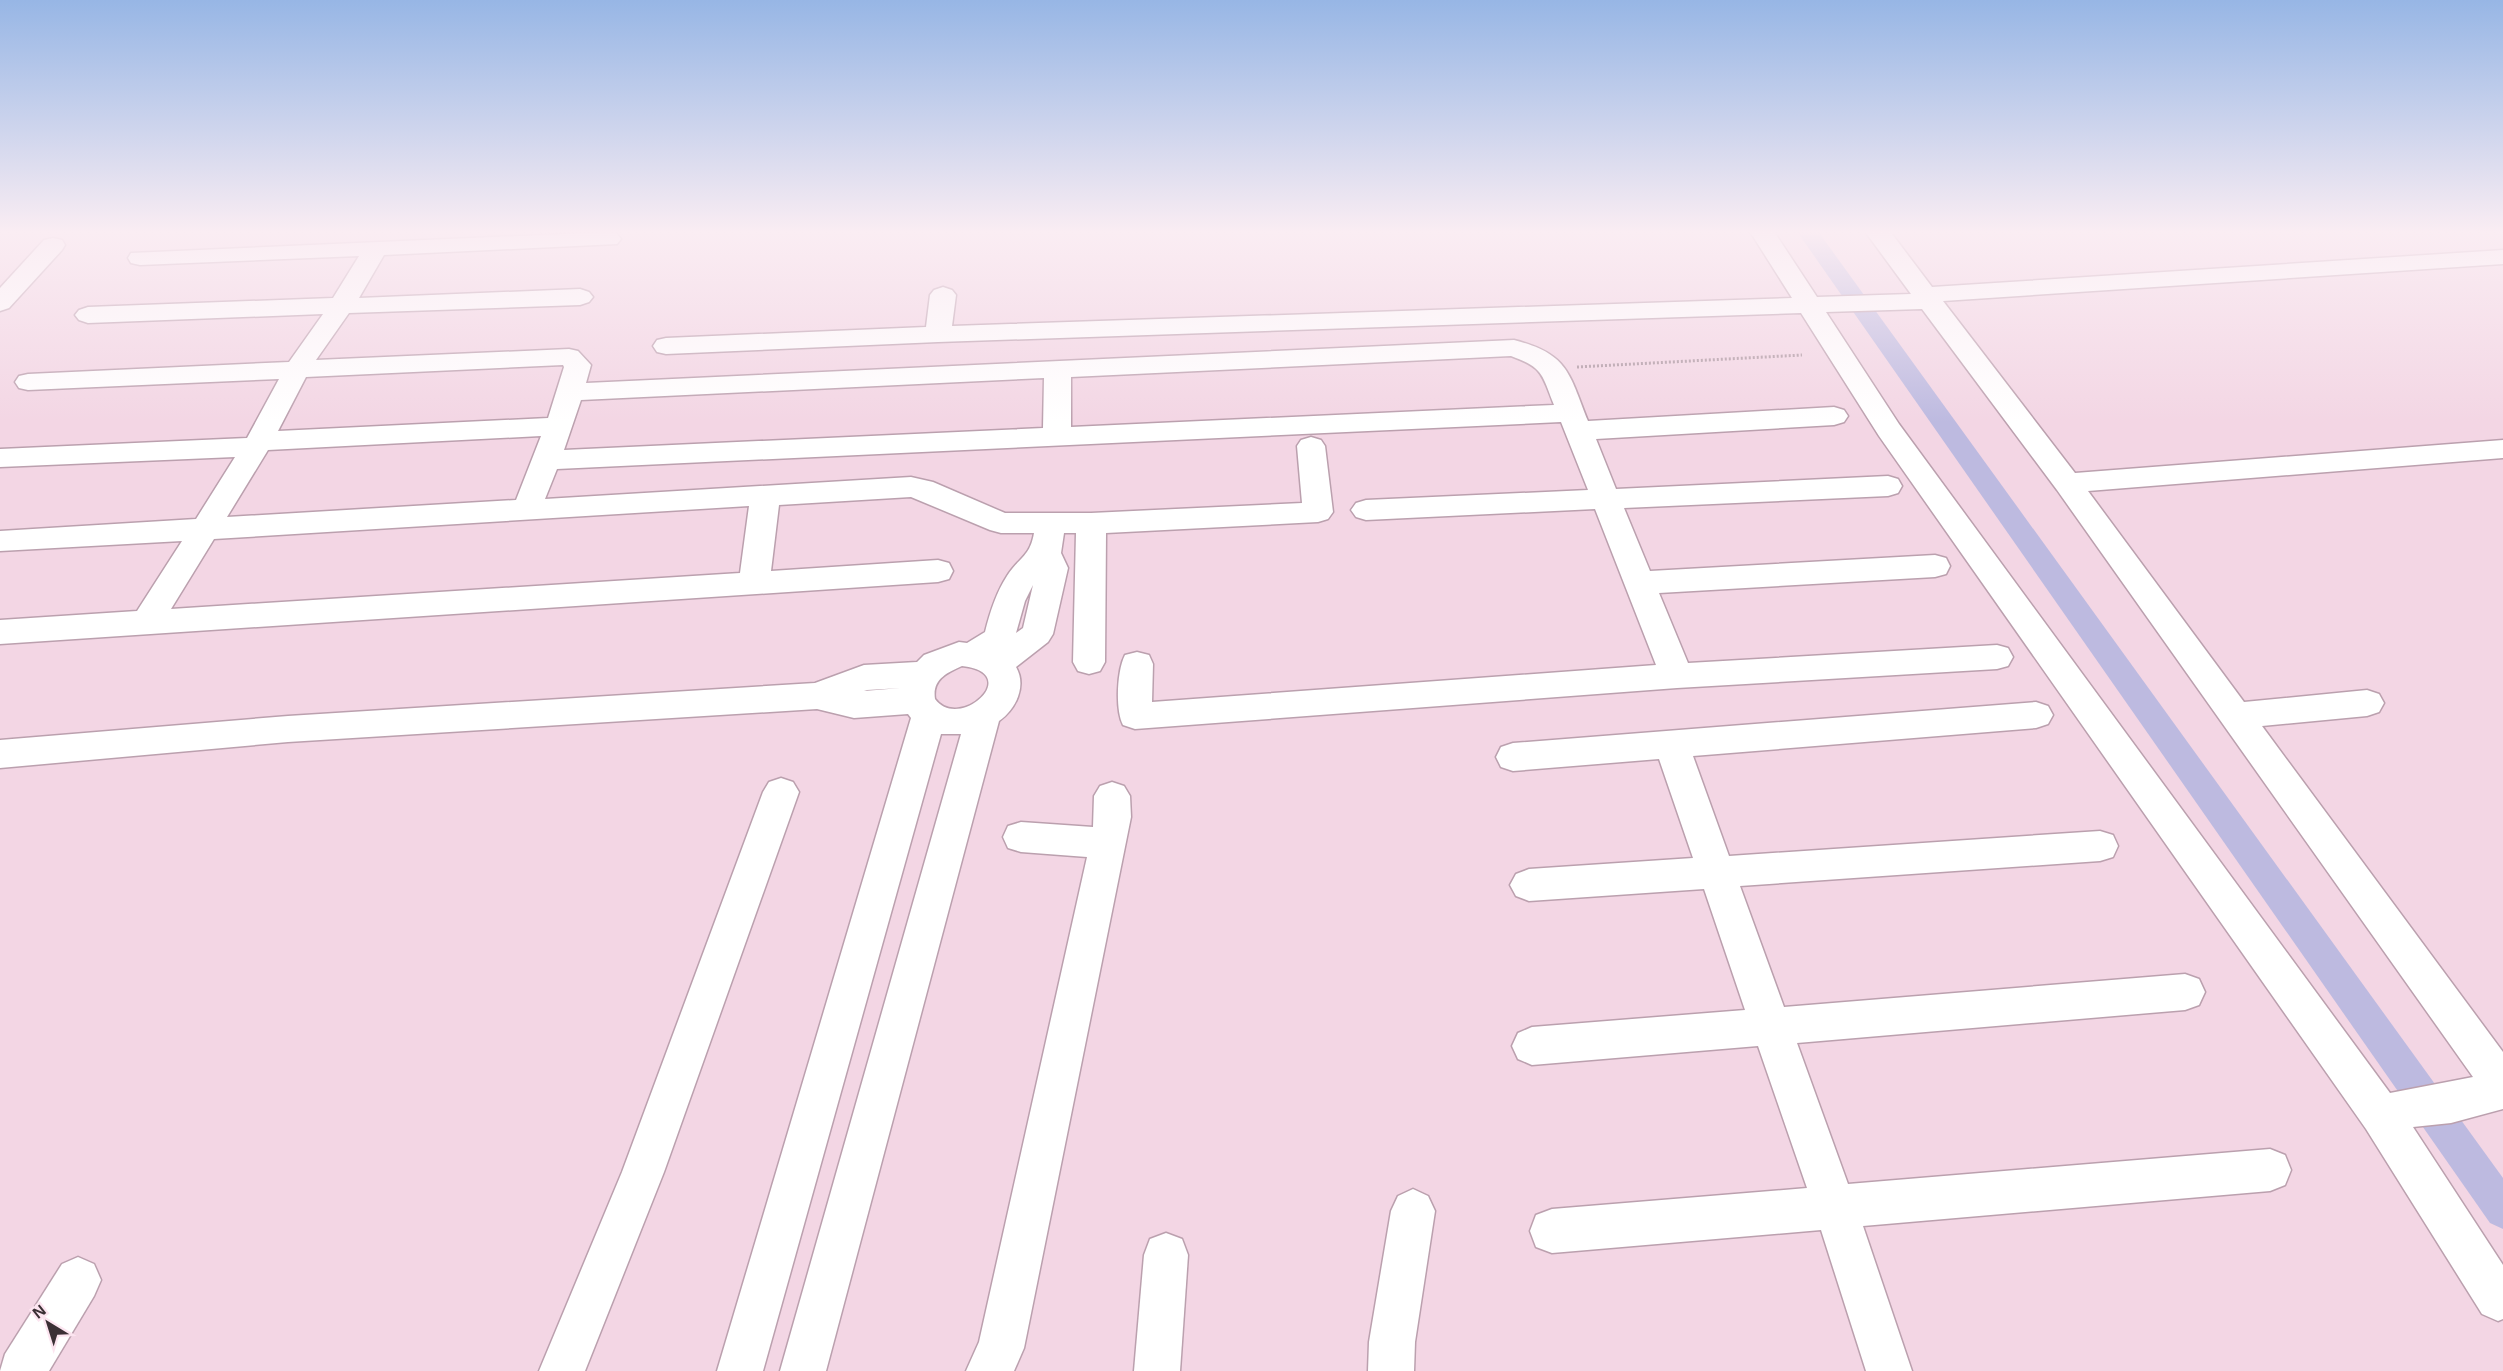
<svg xmlns="http://www.w3.org/2000/svg" width="2503" height="1371" font-family="Helvetica,sans-serif">
<style>
.lines{fill:none;stroke-linecap:round;stroke-linejoin:round}
.canal{fill:#bdbae0;fill-rule:evenodd}
.minor-casing{stroke:#bba0ae;stroke-width:3}
.path{stroke:#ab959f;stroke-width:3;stroke-dasharray:2 2;stroke-linecap:butt}
.minor{fill:#fff;fill-rule:evenodd}
</style>
<rect width="100%" height="100%" fill="#f3d6e4"/>
<g class="lines">
<polygon class="canal" points="1796,230 1817,230 2503,1178 2503,1229 2490,1223"/>
<defs>
<g id="minor">
<path d="M1749,230h24l44,67 94,-3 -47,-64h25l43,57 571,-37v14l-560,37 132,172 428,-33v18l-415,33 156,211 123,-12 12,4 5,9 -5,9 -12,4 -105,10 241,326v57l-52,14 -38,4 90,138v54l-5,2 -16,-7 -116,-185 -487,-693 -78,-123 -863,29 -272,12 -9,-2 -4,-6 4,-6 9,-2 260,-11 4,-32 4,-5 9,-3 9,3 4,5 -4,31 840,-28zM1922,309l135,181 416,587 -83,16 -491,-669 -73,-112z"/>
<path d="M609,232l8,2 4,5 -4,5 -233,11 -25,43 221,-9 9,3 4,5 -4,5 -9,3 -231,8 -33,47 253,-11 9,2 13,14 -5,18 928,-43c55,14 55,34 74,81l246,-14 10,3 4,6 -4,6 -10,3 -238,14 20,50 272,-13 10,3 4,7 -4,7 -10,3 -264,12 26,63 285,-16 11,3 4,8 -4,8 -11,3 -276,16 29,70 309,-18 11,3 5,9 -5,9 -11,3 -320,19 -542,41 -12,-4c-8,-15 -6,-55 2,-70l12,-3 12,3 4,9 -1,38 504,-37 -61,-156 -229,11 -10,-3 -5,-7 5,-7 10,-3 222,-10 -27,-68 -1004,47 -12,30 366,-22 22,5 72,31h86l211,-10 -5,-57 4,-6 10,-3 10,3 4,6 8,66 -5,7 -10,3 -212,11 -1,129 -5,9 -11,3 -11,-3 -5,-9 3,-129h-12l-3,20 7,15 -15,66 -5,8 -32,25c11,19 0,42 -17,54l-173,650h-46l181,-637h-20l-178,637h-46l194,-653 -3,-4 -54,4 -37,-9 -529,33 -288,26v-28l288,-24 527,-33 49,-18 53,-3 7,-7 35,-13 8,1 18,-11c5,-20 11,-39 22,-56 12,-19 23,-19 27,-43h-33l-11,-3 -79,-33 -132,8 -8,66 167,-11 11,3 4,8 -4,8 -11,3 -938,62v-24l137,-9 45,-70 -182,10v-20l196,-12 39,-62 -235,10v-18l247,-11 32,-59 -251,11 -9,-2 -4,-6 4,-6 9,-2 261,-12 34,-48 -235,9 -9,-3 -4,-5 4,-5 9,-3 245,-9 26,-42 -219,9 -9,-2 -3,-5 3,-5zM1511,356c33,12 31,19 43,49l-483,22v-50zM563,365l1,2 -16,51 -270,13 28,-54zM1044,378l-1,50 -479,22 17,-50zM541,436l-25,64 -289,17 41,-67zM749,506l-9,67 -569,36 43,-70zM1033,585l-10,43 -7,5 9,-32zM962,666c63,7 -3,66 -27,33 -3,-19 11,-26 27,-33zM901,688l-37,3 3,-1z"/>
<polygon points="53,238 62,240 65,245 62,250 9,308 0,311 0,288 44,240"/>
<polygon points="2036,702 2048,706 2053,715 2048,724 2036,728 1693,756 1729,856 2100,831 2113,835 2118,846 2113,857 2100,861 1740,886 1784,1007 2185,974 2199,979 2205,992 2199,1005 2185,1010 1797,1043 1848,1184 2270,1149 2285,1155 2291,1170 2285,1185 2270,1191 1863,1226 1912,1371 1866,1371 1821,1230 1552,1253 1536,1247 1530,1231 1536,1215 1552,1209 1807,1188 1758,1046 1532,1065 1518,1059 1512,1046 1518,1033 1532,1027 1745,1010 1704,889 1529,901 1516,896 1510,885 1516,874 1529,869 1693,858 1659,759 1513,771 1501,767 1496,757 1501,747 1513,743"/>
<polygon points="781,778 793,782 799,792 664,1172 585,1371 539,1371 622,1172 763,792 769,782"/>
<polygon points="1112,782 1124,786 1130,796 1131,817 1024,1348 1014,1371 966,1371 979,1342 1087,857 1021,852 1008,848 1003,837 1008,826 1021,822 1093,827 1094,796 1100,786"/>
<polygon points="1413,1189 1428,1196 1435,1211 1415,1342 1414,1371 1368,1371 1369,1342 1391,1211 1398,1196"/>
<polygon points="1166,1233 1182,1239 1188,1255 1180,1371 1134,1371 1144,1255 1150,1239"/>
<polygon points="78,1257 94,1264 101,1280 94,1296 49,1371 0,1371 5,1354 62,1264"/>
</g>
</defs>
<use href="#minor" class="minor-casing"/>
<polyline class="path" points="1577,367 1802,355"/>
<use href="#minor" class="minor"/>
</g>
<linearGradient id="sky" x2="0" y2="1"><stop stop-color="#97b6e5"/><stop offset="0.55" stop-color="#faedf3"/><stop offset="1" stop-color="#faedf3" stop-opacity="0"/></linearGradient>
<rect width="2503" height="422" fill="url(#sky)"/>
<g transform="translate(48 1323) rotate(322)" stroke="#fce5f0" stroke-width="4.5" paint-order="stroke">
<path d="M0-4.5L10 22L0 15L-10 22Z" fill="#3b3035"/>
<text y="-9" font-size="16" font-weight="bold" text-anchor="middle" fill="#3b3035">N</text>
</g>
</svg>
